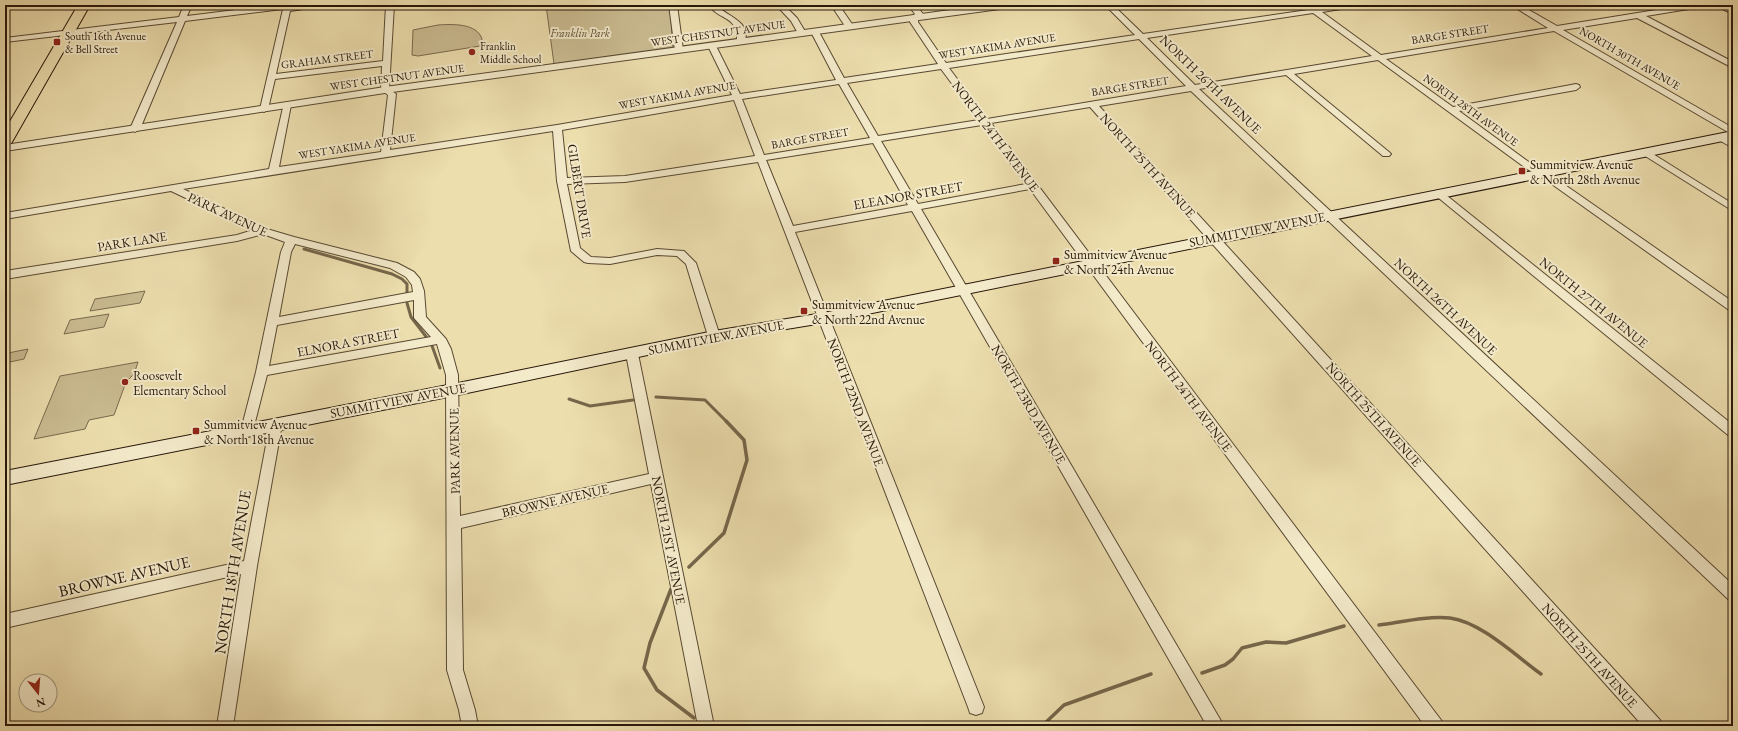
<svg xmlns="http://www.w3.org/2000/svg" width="1738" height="731" font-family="'EB Garamond',serif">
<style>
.green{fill:#cbbc92;stroke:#796a4e}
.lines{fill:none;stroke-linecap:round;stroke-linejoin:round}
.stream-far1{stroke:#76664a;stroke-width:3}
.stream{stroke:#76664a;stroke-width:3.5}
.minor-casing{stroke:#584932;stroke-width:2}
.tertiary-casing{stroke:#584932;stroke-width:2}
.secondary-casing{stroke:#271709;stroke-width:2}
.primary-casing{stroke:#271709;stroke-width:2}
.minor{fill:#f3eaca;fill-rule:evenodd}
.tertiary{fill:#f3eaca;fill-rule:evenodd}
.secondary{fill:#f3eaca;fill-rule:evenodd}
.primary{fill:#eddeae;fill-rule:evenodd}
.poi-dot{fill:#8f2418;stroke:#f3eaca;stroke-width:1.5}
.labels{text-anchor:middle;stroke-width:4;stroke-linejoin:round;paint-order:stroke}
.far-park-label{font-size:11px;font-style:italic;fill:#584932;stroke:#f3eaca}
.far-street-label{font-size:11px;fill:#271709;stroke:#f3eaca}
.far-poi-label{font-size:11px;fill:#271709;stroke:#f3eaca;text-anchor:start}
.street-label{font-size:13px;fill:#271709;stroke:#f3eaca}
.poi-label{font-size:13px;fill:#271709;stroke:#f3eaca;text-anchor:start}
.near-street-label{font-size:16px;fill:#271709;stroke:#f3eaca}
</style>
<rect width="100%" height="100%" fill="#eddeae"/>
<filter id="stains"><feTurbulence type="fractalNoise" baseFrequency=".005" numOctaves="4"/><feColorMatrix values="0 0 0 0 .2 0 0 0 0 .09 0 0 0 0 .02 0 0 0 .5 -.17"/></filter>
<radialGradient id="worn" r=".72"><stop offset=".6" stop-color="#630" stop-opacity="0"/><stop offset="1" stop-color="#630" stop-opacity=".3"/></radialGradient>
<g class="green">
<polygon points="546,5 670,5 673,48 554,64"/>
<path d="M438,25c14,-1 39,-2 44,14l-2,7 -62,10 -6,-1 1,-25z"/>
<polygon points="145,291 140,303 90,311 95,299"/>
<polygon points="109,314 104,327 64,334 70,320"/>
<polygon points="28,349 24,359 5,363 8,353"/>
<polygon points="138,362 134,374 126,382 114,415 89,420 85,429 34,439 60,376"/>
</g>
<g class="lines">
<g class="stream-far1">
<polyline points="304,249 392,274 402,279 407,284 407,293"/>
<polyline points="407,303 411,317 431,343 440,368"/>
<polyline points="656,397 705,400 727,422"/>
<polyline points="569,399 590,406 633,400"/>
</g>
<g class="stream">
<polyline points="689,567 724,533 747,460 744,440 726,421"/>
<polyline points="671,589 650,643 644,668 657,690 694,718"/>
<path d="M1379,625c23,-3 47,-9 71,-7 31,4 66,38 91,56"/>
<polyline points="1202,673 1225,665 1233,659 1242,648 1266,642 1286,643 1344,626"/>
<polyline points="1042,726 1064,705 1151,674"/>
</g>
<defs>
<g id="minor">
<path d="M184,5h8l-5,11 90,-11h44l-4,2 -27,4 -14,63 107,-13 3,-56h8l-5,84 7,5 -6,56 167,-25 175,-30 -24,-49 4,-2 4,2 24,48 96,-14 -25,-48 4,-2 4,2 25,46 94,-14 -28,-42v-4l5,-4 -7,-9h8l7,9 -5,5v3l28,41 189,-28 -30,-30h8l30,29 165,-24v-4h3l5,2 23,-3h19l-4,2 -32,5 59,43 167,-27 -37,-23h9l37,21 130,-21h18l-4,2 -55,9 87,46v6l-96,-50 -74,12 170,98v7l-179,-104 -168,28 67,48 123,-23 3,1 1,2 -4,3 -117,21 74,54 12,6 188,131v9l-4,-1 -190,-135 -12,-6 -149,-109 -84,14 95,78 2,2 -2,2h-6l-97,-81 -87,14 534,496v16l-5,-2 -537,-508 -92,15 561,614 2,6h-19l-553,-619 -99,16 450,597 2,6h-18l-395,-537 -109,20 303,517h-17l-295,-515 -117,21 189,475 -2,6 -6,2 -6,-2 -2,-6 -210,-545 -133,20 -58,2 13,64 11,9 19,1 47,-9 27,2 12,12 24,73 -2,3h-8l-2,-3 -22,-72 -9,-8 -20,-1 -47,9 -22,-1 -4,-1 -13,-11 -14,-70 -4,-50 -370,58 84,40 27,8 103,26 17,9 6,7 4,12 2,26 20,22 5,10 7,26 2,141 189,-42 -23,-120 2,-3 4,-1 4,1 2,3 76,372h-16l-47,-242 -190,44 2,142 12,40 3,16h-16l-3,-16 -12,-40 -1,-295 -9,-31 -170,31 -14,55 -1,3 -5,2 -5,-2 -1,-3 15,-58 25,-120 4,-10 -22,-8 -26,7 -232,38v-8l232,-36 16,-5 -82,-39 -166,28v-6l264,-44 15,-66h6l1,2 -12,62 102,-15 7,-57 -7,-5 1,-24 -107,13 -7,30 -4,3 -4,-3 23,-100 -98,12 -45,108 -5,3 -5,-3 47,-107 -172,20v-4l174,-21zM1313,13l59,43 -177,29 -48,-47zM1139,39l47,47 -199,33 -38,-51zM941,69l38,51 -101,16 -31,-53zM839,84l31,54 -106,17 -22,-56zM734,100l21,56 -130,20 -58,2 -5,-48zM982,125l44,59 -108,20 -37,-63zM873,143l35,62 -115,21 -27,-66zM295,244l95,24 16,9 6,8 1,7 -134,25 12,-65zM414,300v18l17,19 -162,29 8,-41z"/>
<polygon points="669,5 677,5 683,50 679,52 675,50"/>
<path d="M708,5h8c11,12 37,16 28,39h-3l-4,-2c1,-27 -15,-20 -29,-37z"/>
<polygon points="776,5 784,5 797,18 806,33 805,35 799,35 791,21"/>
<polygon points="831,5 839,5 854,27 853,29 847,29"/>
<polygon points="1714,5 1724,5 1733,9 1733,14"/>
<polygon points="1720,134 1733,141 1733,148 1717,139 1715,137"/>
<polygon points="1645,149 1733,204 1733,211 1642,154 1640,152"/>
<polygon points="1438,190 1441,191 1733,425 1733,437 1728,435 1435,195 1433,193"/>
<polygon points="276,419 280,421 282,424 257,566 233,726 217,726 241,574 5,628 5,614 244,561 270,424 272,421"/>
</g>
<polygon id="tertiary" points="987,5 1011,5 1007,8 385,93 5,151 5,145 385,87"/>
<polygon id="secondary" points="1733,131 1733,139 823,323 714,341 453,396 5,485 5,471 453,384 714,331 823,313"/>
<polygon id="primary" points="78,5 90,5 12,142 10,145 5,146 5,130"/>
</defs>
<use href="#minor" class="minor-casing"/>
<use href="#tertiary" class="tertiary-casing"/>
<use href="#secondary" class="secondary-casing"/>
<use href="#primary" class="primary-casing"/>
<use href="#minor" class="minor"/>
<use href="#tertiary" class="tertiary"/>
<use href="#secondary" class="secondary"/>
<use href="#primary" class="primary"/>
</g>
<g class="poi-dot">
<rect x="53" y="38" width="8" height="8" rx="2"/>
<circle cx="472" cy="52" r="4"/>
<rect x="1518" y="167" width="8" height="8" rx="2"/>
<rect x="1052" y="257" width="8" height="8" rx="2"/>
<rect x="800" y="307" width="8" height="8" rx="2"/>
<circle cx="125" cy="382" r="4"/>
<rect x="192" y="427" width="8" height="8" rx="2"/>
</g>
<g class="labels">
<g class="far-park-label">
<text x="580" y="37">Franklin Park</text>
</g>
<g class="far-street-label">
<text transform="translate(718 33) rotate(-8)" y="4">WEST CHESTNUT AVENUE</text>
<text transform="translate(1450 34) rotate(-9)" y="4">BARGE STREET</text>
<text transform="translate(997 46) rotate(-9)" y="4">WEST YAKIMA AVENUE</text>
<text transform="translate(1630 58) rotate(30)" y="4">NORTH 30TH AVENUE</text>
<text transform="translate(327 59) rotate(-7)" y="4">GRAHAM STREET</text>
<text transform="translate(397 77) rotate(-8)" y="4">WEST CHESTNUT AVENUE</text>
<text transform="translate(1130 86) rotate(-9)" y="4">BARGE STREET</text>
<text transform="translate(677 95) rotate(-10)" y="4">WEST YAKIMA AVENUE</text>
<text transform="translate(1471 110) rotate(36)" y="4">NORTH 28TH AVENUE</text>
<text transform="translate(810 138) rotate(-10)" y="4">BARGE STREET</text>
<text transform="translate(357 146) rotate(-9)" y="4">WEST YAKIMA AVENUE</text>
</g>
<g class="far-poi-label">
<text x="65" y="40">South 16th Avenue<tspan x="65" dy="13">&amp; Bell Street</tspan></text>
<text x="480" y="50">Franklin<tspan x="480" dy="13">Middle School</tspan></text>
</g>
<g class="street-label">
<text transform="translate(1211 84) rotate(44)" y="5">NORTH 26TH AVENUE</text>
<text transform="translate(996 136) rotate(53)" y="5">NORTH 24TH AVENUE</text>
<text transform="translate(1148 165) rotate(48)" y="5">NORTH 25TH AVENUE</text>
<text transform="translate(580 191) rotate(81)" y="5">GILBERT DRIVE</text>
<text transform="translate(908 195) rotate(-10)" y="5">ELEANOR STREET</text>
<text transform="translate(228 214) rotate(25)" y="5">PARK AVENUE</text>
<text transform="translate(1257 229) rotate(-11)" y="5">SUMMITVIEW AVENUE</text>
<text transform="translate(132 241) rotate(-9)" y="5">PARK LANE</text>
<text transform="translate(1594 302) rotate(39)" y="5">NORTH 27TH AVENUE</text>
<text transform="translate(1446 306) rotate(43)" y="5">NORTH 26TH AVENUE</text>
<text transform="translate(716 337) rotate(-11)" y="5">SUMMITVIEW AVENUE</text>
<text transform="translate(348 342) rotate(-11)" y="5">ELNORA STREET</text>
<text transform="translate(1189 396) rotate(53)" y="5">NORTH 24TH AVENUE</text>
<text transform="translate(398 400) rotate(-11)" y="5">SUMMITVIEW AVENUE</text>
<text transform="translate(856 402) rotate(69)" y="5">NORTH 22ND AVENUE</text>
<text transform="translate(1029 404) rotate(60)" y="5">NORTH 23RD AVENUE</text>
<text transform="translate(1374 414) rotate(48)" y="5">NORTH 25TH AVENUE</text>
<text transform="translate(454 451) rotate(-91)" y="5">PARK AVENUE</text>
<text transform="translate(555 500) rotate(-13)" y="5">BROWNE AVENUE</text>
<text transform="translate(669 540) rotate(79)" y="5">NORTH 21ST AVENUE</text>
<text transform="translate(1590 655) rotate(48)" y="5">NORTH 25TH AVENUE</text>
</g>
<g class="poi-label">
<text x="1530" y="169">Summitview Avenue<tspan x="1530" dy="15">&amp; North 28th Avenue</tspan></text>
<text x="1064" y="259">Summitview Avenue<tspan x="1064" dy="15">&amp; North 24th Avenue</tspan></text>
<text x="812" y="309">Summitview Avenue<tspan x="812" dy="15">&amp; North 22nd Avenue</tspan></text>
<text x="133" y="380">Roosevelt<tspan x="133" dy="15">Elementary School</tspan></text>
<text x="204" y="429">Summitview Avenue<tspan x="204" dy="15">&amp; North 18th Avenue</tspan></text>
</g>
<g class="near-street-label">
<text transform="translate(232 572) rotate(-81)" y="6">NORTH 18TH AVENUE</text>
<text transform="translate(124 576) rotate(-13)" y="6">BROWNE AVENUE</text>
</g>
</g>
<rect width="1738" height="731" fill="none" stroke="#eddeae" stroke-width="20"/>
<rect x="6" y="6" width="1726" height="719" fill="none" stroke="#271709" stroke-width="2"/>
<rect x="10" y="10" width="1718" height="711" fill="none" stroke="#271709"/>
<g transform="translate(38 693) rotate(163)"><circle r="19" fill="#f3eaca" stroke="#a1967d"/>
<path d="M0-3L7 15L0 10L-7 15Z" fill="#8f2418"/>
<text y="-6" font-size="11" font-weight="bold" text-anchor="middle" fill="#271709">N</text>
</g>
<rect width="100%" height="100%" filter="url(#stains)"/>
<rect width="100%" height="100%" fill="url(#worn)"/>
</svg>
